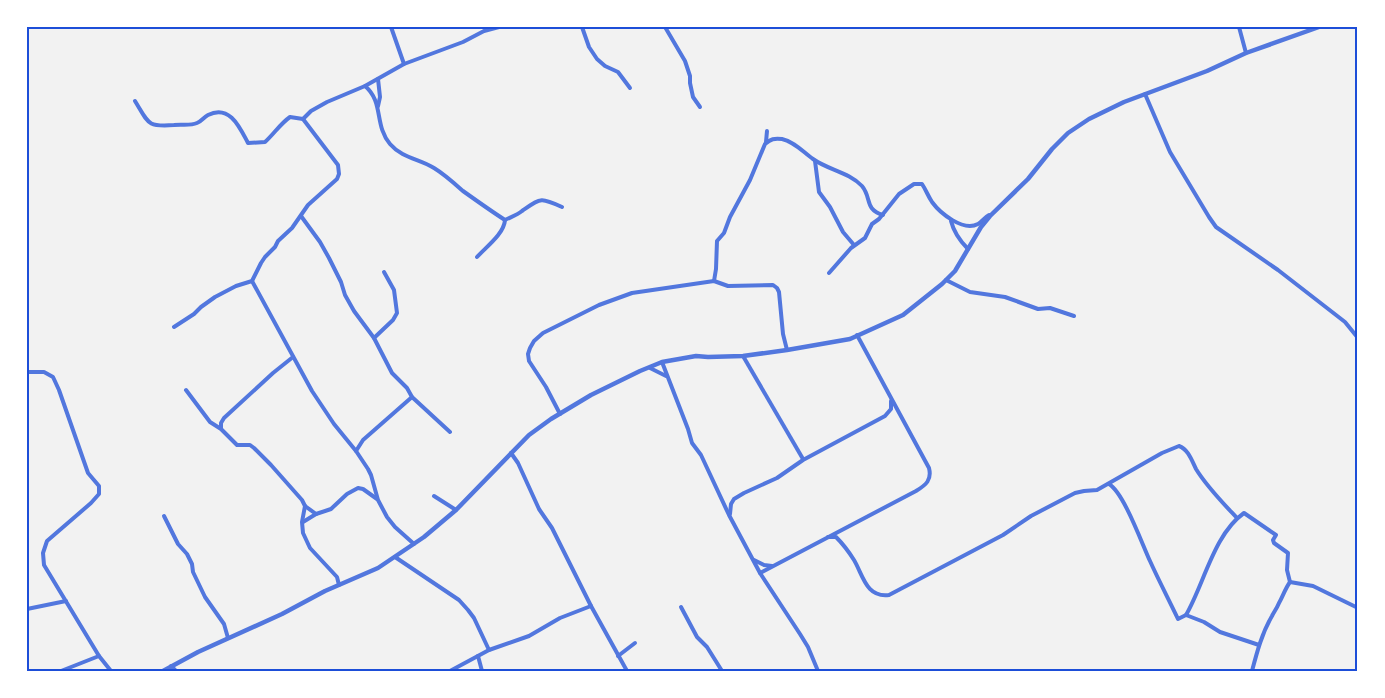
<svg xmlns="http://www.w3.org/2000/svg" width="1385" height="698" font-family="Manrope,sans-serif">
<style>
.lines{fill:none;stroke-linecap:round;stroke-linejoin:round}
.minor{stroke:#5277de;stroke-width:4}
.tertiary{stroke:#5277de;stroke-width:4.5}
.neatline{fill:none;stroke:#1d4ed8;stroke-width:2}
</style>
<rect width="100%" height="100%" fill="#f2f2f2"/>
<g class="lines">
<g class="minor">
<polyline points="391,27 404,64"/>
<polyline points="582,27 589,47 597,59 605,66 618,72 630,88"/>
<polyline points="665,27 685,61 690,76 690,83 693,97 700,107"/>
<polyline points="1239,27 1246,53"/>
<path d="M365,86c19,16 9,39 25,58 12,14 29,15 44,24 10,6 20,15 29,23 14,10 28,20 42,29"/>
<polyline points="1145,94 1170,152 1209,217 1216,227 1278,270 1336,315 1345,322 1358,338"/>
<path d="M135,101c14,23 12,26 39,24 8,-1 16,1 23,-2 5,-2 7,-6 11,-8 22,-11 32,13 40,28l17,-1c9,-8 15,-18 25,-25l13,2 35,46 1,9 -2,5 -29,26 -16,23 -14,13 -3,6 -10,10 -4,6 -9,18 -16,5 -21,11 -14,10 -7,7 -20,13"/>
<polyline points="378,106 380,97 378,79"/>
<polyline points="303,119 311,111 327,102 365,86 404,64 463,42 484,31 499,27"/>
<polyline points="766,142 767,131"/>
<polyline points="815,161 819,192 830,207 843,232 854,245"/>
<polyline points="301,216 320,242 329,258 341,282 345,295 354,311 374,338 392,373 407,388 412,397 450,432"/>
<path d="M951,221c3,12 9,20 17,28"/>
<path d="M477,257c9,-10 27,-23 28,-37 6,-3 12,-5 17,-9 19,-13 18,-14 40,-4"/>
<path d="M829,273l22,-25 14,-10 7,-14 7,-5 20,-25 15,-10h8c4,6 6,12 10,18 8,11 31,30 46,22 4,-2 7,-7 11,-9"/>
<polyline points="946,280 970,292 1005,297 1038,309 1050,308 1074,316"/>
<polyline points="252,281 312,391 334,424 356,451 368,469 371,475 378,500 387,517 395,527 414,544"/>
<path d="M714,281l2,-12 1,-28 7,-8 6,-16 20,-37 15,-36c6,-5 9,-6 17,-5 13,3 21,13 31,20 15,11 36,13 49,27 10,12 2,23 21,29"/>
<polyline points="374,338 393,320 397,313 394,290 384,272"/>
<polyline points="743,356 803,459"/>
<polyline points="662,362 688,429 692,443 701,455 729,515 760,573 800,634 808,647 818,671"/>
<polyline points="650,368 666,376"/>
<polyline points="27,372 44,372 53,377 59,390 88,473 99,486 99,494 91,503 47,541 43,553 44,565 99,656 111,671"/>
<polyline points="186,390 210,422 221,429 237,445 250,445 254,448 271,465 302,500 305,506 316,514"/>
<polyline points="560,414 546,387 529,361 528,354 530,348 534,341 543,333 599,305 632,293 714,281 728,286 773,285 777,288 779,292 783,334 787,350"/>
<polyline points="221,428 221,423 224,418 273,373 293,357"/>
<polyline points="356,451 363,440 412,397"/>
<polyline points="511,453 518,463 539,509 552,528 591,606 627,671"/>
<path d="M1109,484c15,9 33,60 41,77 9,20 19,39 28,58l8,-4 18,7 16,10 39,13"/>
<polyline points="434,496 456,510"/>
<polyline points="305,506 302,522 303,533 310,548 337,577 339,585"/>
<polyline points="730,514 731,504 734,499 744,493 777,478 803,460 885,416 891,409 891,401"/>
<polyline points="164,516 178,544 187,554 192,564 193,572 205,597 224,624 228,638"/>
<polyline points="303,522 316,514 331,509 347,494 358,488 363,489 377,499"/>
<path d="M828,537h8c7,7 13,15 18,23 9,15 12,38 35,35l114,-60 28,-19 44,-23 9,-2 13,-1 65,-37 17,-7c9,3 13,15 17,23 11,18 26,33 41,49"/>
<polyline points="395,557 459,600 468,610 474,618 489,650"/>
<polyline points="754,560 764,565 772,566"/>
<path d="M760,573l156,-82c10,-6 16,-11 13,-23l-72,-133"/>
<polyline points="681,607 697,637 707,647 722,671"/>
<polyline points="27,609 66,601"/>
<path d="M1186,615c18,-31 28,-81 58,-102l32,22 -3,5 1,3 14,10 -1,17 3,12"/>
<polyline points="478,656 482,671"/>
<polyline points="618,656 635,643"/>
<polyline points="171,666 176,671"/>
<polyline points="61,671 99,656"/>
<polyline points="450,671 489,650 529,636 560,618 591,606"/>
<path d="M1252,671c5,-19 10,-38 20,-55 2,-4 5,-8 7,-13 4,-7 6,-14 11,-21l23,4 45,22"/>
</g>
<polyline class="tertiary" points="163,671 198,652 282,614 325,591 378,568 424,537 456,510 529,435 551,419 591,395 640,371 662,362 696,356 708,357 743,356 787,350 850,339 903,315 942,284 955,271 981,227 990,216 1028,179 1052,149 1068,133 1089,119 1124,102 1207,71 1246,53 1319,27"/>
</g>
<rect width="1385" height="698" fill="none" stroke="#ffffff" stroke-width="57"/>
<rect x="28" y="28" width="1328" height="642" class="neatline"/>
</svg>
